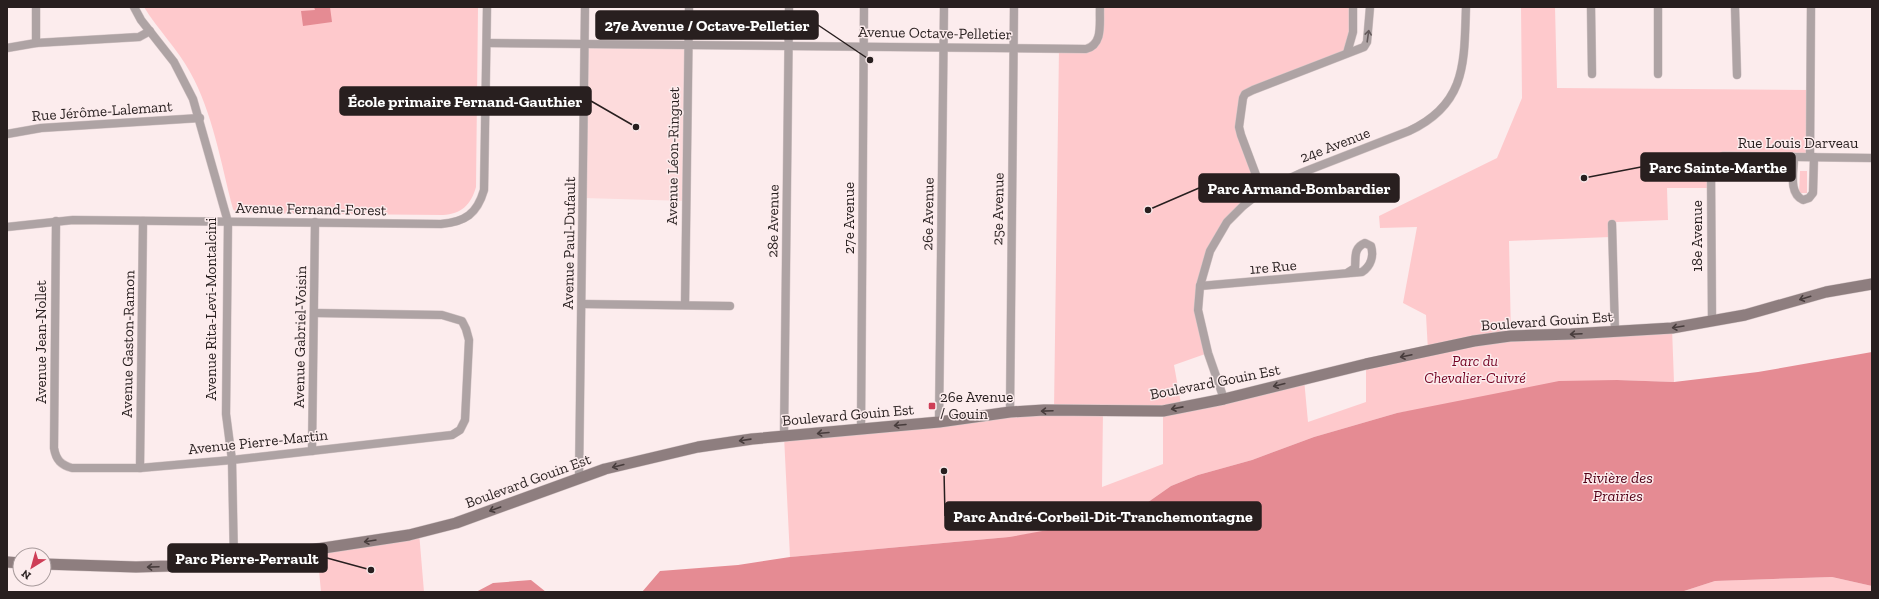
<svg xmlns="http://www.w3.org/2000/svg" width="1879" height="599" font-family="'Zilla Slab',serif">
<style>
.built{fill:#fddbdc}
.green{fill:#fec9cc;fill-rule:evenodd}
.water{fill:#e58b93}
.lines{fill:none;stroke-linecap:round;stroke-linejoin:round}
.street-casing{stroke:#d6c7c8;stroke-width:9}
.secondary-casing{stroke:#d6c7c8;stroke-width:12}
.street{stroke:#aea3a4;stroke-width:8}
.secondary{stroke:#8e7e7f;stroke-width:11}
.oneway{stroke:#645a5b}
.oneway2{stroke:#473c3c}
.poi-dot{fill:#ce3e57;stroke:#fceced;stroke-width:1.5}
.labels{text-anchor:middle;stroke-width:3;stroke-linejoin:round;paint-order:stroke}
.street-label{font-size:15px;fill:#281f1f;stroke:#fceced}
.park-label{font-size:15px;font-style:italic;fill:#740424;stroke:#fceced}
.poi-label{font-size:15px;fill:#281f1f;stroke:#fceced;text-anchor:start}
.water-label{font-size:16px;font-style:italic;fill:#530117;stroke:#fceced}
.leader{fill:none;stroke:#281f1f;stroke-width:1.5}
.callout-dot{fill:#281f1f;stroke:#fceced;stroke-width:1.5}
.callout{fill:#281f1f;stroke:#281f1f;stroke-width:1.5}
.callout-label{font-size:16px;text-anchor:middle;font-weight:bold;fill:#fff}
</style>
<rect width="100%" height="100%" fill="#fceced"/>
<polygon class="built" points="688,44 686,201 584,198 585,45"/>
<g class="green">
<path d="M144,7h334l-2,180c-5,18 -15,27 -33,28l-207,-2 -3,-4c-12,-45 -20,-96 -43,-137 -13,-24 -32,-42 -46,-65z"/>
<path d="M1100,7h253l-6,46 -102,41 -5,25 22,72 -19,15 -33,45 -12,59 10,43 -34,12 7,39 123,-25 4,43 58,-20v-38l62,-13 -2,-36 -23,-12 14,-76 -37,1 -1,-12 118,-58 25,-60 -1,-91h34l2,81 253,2v67l-87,-1 -8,5 -4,27h-44l1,32 -51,2 -5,2 -2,13 -101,4 2,95 161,-8 2,54 -57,-2 -220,33 -83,24 -62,23 -54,15 -27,11 -47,33 -115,18 -219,20 -6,-121 270,-26 5,-362 36,-3zM1103,411h60v53l-61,23z"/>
<polygon points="1800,171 1807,171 1807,193 1799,193"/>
<polygon points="419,532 424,592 321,592 317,549"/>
<polygon points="1832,577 1872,586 1872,592 1681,592 1715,581"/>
</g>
<g class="water">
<polygon points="314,7 330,7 332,22 303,26 301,11 315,10"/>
<polygon points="1872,352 1872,586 1832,577 1715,581 1681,592 642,592 660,571 738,565 790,557 1009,537 1070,526 1124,519 1171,486 1198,475 1252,460 1314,437 1397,413 1559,381 1617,380 1674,382 1758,372"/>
<polygon points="531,580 546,592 476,592 493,583"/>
</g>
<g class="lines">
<defs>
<g id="street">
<polyline points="36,7 36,43"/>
<polyline points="134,7 141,20 174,62 193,99 228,222 226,414 232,460 234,562"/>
<polyline points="1591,7 1592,74"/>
<polyline points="1658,7 1658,74"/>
<polyline points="1735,7 1737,75"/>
<path d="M487,43l599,6c18,-5 13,-27 14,-42"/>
<polyline points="7,48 36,43 139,37 150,31"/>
<polyline points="1347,53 1353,32 1353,7"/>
<polyline points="7,134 41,128 200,118"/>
<path d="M1794,157c0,14 -6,36 9,43l6,-2 4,-5 1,-36"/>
<polyline points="1810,157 1811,7"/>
<polyline points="1262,191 1241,135 1239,127 1243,98 1245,94 1253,90 1364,47 1367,42 1370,7"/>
<path d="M56,221l-2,227c2,12 7,17 18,20h68l92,-8 220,-25 8,-5 5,-10 4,-80 -3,-11 -4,-8 -20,-6 -127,-2"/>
<polyline points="1612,224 1615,332"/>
<path d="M7,227l66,-7 368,4c24,-2 36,-10 43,-34l3,-183"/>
<path d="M1200,286l162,-14c9,-6 12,-16 9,-26l-6,-3c-12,5 -9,15 -10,25l-8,5"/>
<polyline points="582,304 730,306"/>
<polyline points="685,305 689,7"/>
<polyline points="1712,321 1711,169 1715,161 1723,156 1872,158"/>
<path d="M1224,399l-16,-46 -10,-43 2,-24 10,-35 17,-29 16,-16 19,-15 39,-18 108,-42c58,-27 55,-69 57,-124"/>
<polyline points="1010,412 1014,7"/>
<polyline points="939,422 944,7"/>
<polyline points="861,429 864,7"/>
<polyline points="784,436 789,7"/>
<polyline points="312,451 315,222"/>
<polyline points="140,468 143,221"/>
<polyline points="579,479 585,7"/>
</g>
<g id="secondary">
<polyline points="7,562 20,563"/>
<polyline points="44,564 136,567 169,566 234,562 317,549 409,535 456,523 605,469 698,447 752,439 939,422 1010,412 1044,410 1163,411 1224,399 1366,364 1474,341 1510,336 1571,334 1672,328 1745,315 1826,292 1872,284"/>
</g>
</defs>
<use href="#street" class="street-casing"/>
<use href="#secondary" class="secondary-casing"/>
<use href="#street" class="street"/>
<use href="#secondary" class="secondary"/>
</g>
<defs><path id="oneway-shaft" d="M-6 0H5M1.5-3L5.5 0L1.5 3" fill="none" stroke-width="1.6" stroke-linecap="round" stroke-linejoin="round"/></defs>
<use class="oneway" href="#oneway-shaft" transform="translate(1368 36) rotate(-82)"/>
<g class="oneway2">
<use href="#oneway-shaft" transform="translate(1805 298) rotate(163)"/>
<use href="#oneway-shaft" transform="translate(1678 327) rotate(171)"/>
<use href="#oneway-shaft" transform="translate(1576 334) rotate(177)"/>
<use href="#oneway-shaft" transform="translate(1406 356) rotate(168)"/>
<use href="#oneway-shaft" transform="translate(1279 385) rotate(166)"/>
<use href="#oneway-shaft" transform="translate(1177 408) rotate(169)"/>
<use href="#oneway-shaft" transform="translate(1047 411) rotate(178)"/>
<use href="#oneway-shaft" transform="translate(900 425) rotate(175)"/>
<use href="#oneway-shaft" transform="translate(823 433) rotate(175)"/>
<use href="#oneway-shaft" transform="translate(745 440) rotate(172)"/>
<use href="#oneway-shaft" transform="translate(618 466) rotate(166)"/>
<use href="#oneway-shaft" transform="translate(495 509) rotate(160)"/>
<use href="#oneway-shaft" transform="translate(370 541) rotate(171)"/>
<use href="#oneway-shaft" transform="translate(153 567) rotate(178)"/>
</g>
<rect class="poi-dot" x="928" y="402" width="8" height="8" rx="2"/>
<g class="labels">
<g class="street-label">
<text transform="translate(935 33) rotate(1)" y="5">Avenue Octave-Pelletier</text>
<text transform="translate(102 111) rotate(-4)" y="5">Rue Jérôme-Lalemant</text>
<text x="1798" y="148">Rue Louis Darveau</text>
<text transform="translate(1335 145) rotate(-21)" y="5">24e Avenue</text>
<text transform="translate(673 156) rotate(-89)" y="5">Avenue Léon-Ringuet</text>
<text transform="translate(311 209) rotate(1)" y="5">Avenue Fernand-Forest</text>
<text transform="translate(998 209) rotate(-89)" y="5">25e Avenue</text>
<text transform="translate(928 214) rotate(-89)" y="5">26e Avenue</text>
<text transform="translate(849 218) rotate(-90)" y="5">27e Avenue</text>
<text transform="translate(773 221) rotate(-89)" y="5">28e Avenue</text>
<text transform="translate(1697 236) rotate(-90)" y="5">18e Avenue</text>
<text transform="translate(569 243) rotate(-89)" y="5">Avenue Paul-Dufault</text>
<text transform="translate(1273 267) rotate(-5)" y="5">1re Rue</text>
<text transform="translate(211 309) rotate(-90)" y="5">Avenue Rita-Levi-Montalcini</text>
<text transform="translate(1547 321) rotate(-4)" y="5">Boulevard Gouin Est</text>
<text transform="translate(300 337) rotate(-89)" y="5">Avenue Gabriel-Voisin</text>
<text transform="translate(41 342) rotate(-90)" y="5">Avenue Jean-Nollet</text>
<text transform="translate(128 344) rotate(-89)" y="5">Avenue Gaston-Ramon</text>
<text transform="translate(1215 382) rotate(-11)" y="5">Boulevard Gouin Est</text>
<text transform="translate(848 415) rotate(-5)" y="5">Boulevard Gouin Est</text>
<text transform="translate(258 442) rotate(-6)" y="5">Avenue Pierre-Martin</text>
<text transform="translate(528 481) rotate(-20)" y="5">Boulevard Gouin Est</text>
</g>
<g class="park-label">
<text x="1475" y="366">Parc du<tspan x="1475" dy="17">Chevalier-Cuivré</tspan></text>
</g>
<g class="poi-label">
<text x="940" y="402">26e Avenue<tspan x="940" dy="17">/ Gouin</tspan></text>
</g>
<g class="water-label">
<text x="1618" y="483">Rivière des<tspan x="1618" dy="18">Prairies</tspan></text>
</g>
</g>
<path class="leader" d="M870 60L818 25M636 127L591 101M1584 178L1641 167M1148 210L1199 188M944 471L945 516M371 570L327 558"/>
<g class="callout-dot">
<circle cx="870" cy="60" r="4"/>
<circle cx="636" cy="127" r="4"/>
<circle cx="1584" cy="178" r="4"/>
<circle cx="1148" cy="210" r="4"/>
<circle cx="944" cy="471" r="4"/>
<circle cx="371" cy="570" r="4"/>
</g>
<g class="callout">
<rect x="596" y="11" width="222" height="28" rx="4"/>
<rect x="340" y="87" width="251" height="28" rx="4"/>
<rect x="1641" y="153" width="154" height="28" rx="4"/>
<rect x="1199" y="174" width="200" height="28" rx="4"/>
<rect x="945" y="502" width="316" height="28" rx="4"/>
<rect x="168" y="544" width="159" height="28" rx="4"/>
</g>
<g class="callout-label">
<text x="707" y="31">27e Avenue / Octave-Pelletier</text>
<text x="465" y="107">École primaire Fernand-Gauthier</text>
<text x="1718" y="173">Parc Sainte-Marthe</text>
<text x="1299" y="194">Parc Armand-Bombardier</text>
<text x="1103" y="522">Parc André-Corbeil-Dit-Tranchemontagne</text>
<text x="247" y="564">Parc Pierre-Perrault</text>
</g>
<rect width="1879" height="599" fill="none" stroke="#281f1f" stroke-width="16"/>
<g transform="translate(32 567) rotate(217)"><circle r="19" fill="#fceced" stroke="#a79a9b"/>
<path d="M0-3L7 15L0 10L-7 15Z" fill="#ce3e57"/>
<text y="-6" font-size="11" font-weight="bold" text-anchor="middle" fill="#281f1f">N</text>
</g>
</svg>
